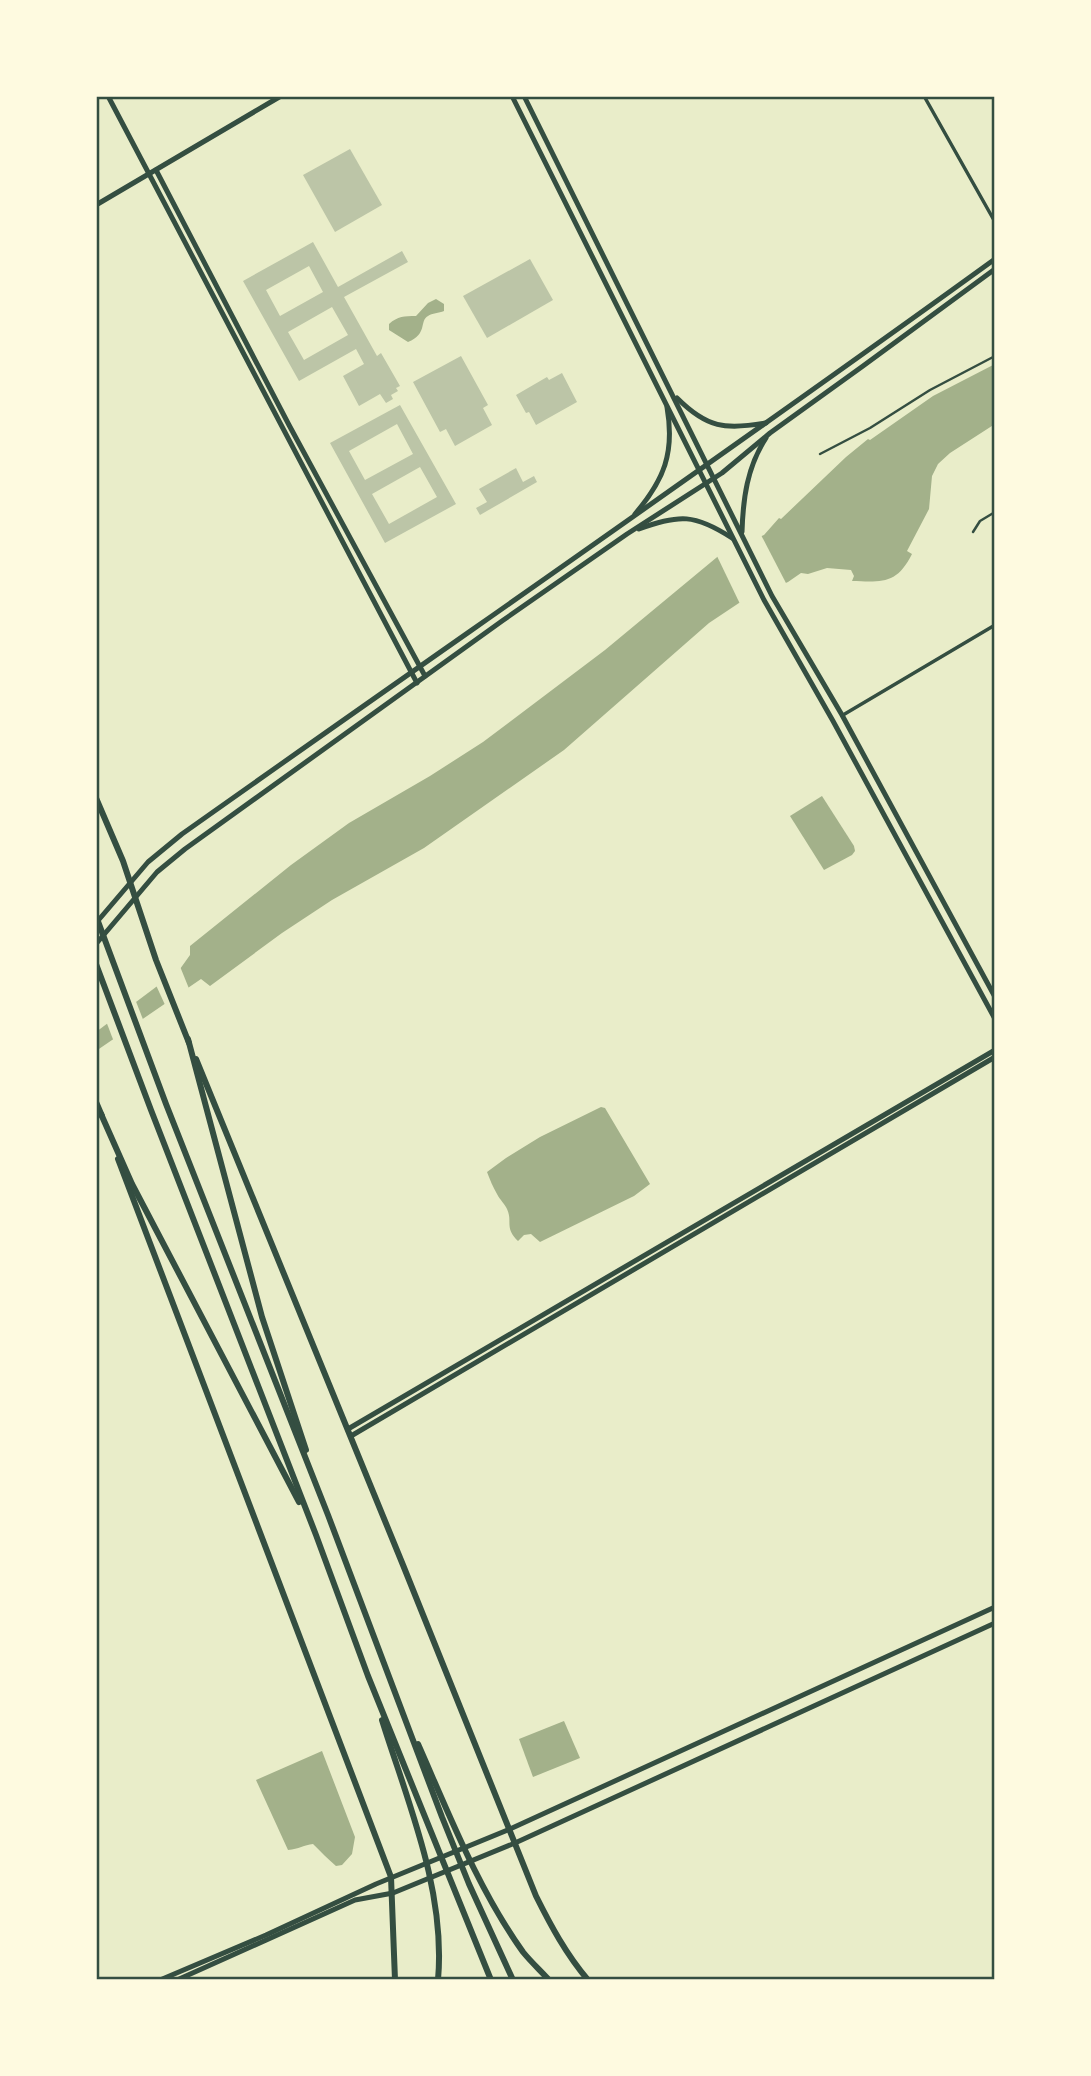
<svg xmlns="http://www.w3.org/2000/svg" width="1091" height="2076" font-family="Roboto,sans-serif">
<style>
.water{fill:#a3b18a}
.pier{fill:#e9edc9}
.building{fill:#bcc5a7;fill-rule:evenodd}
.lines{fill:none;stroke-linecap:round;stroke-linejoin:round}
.pedestrian{stroke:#344e41;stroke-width:2.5}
.minor{stroke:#344e41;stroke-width:3.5}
.tertiary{stroke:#344e41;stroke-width:5}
.primary{stroke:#344e41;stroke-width:6}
.trunk{stroke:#344e41;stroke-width:6}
.neatline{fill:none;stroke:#344e41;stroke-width:2.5}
</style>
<rect width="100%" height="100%" fill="#e9edc9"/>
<g class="water">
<path d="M436,299l8,5v7c-5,2 -12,2 -16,5 -9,5 0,18 -20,26l-19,-12v-6c9,-8 15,-8 27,-8l12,-13z"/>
<path d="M995,364v60l-45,29 -12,11 -6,12 -3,33 -22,42 5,3c-15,30 -29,28 -60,27l2,-5 -3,-6 -24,-2 -19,6 -7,-1 -13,9 -49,21 -30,20 -145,127 -140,98 -92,52 -50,33 -72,53 -9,-7 -105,72v-19l84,-63 10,-14v-9l101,-81 58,-42 81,-47 53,-34 122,-92 117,-97 42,-18 15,-17 2,1 65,-62 22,-18 2,1 63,-44z"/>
<polygon points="822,796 854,846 855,851 852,855 824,870 790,816"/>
<path d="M601,1107l4,1 45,76 -16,12 -94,46 -9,-8 -7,1 -6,6c-14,-14 -5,-19 -11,-32 -2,-5 -7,-9 -10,-15 -4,-7 -7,-14 -10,-22l19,-14 34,-21z"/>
<polygon points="564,1721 580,1758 533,1777 519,1739"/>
<path d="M322,1751l33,86 -3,17 -10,11 -6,1c-8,-7 -15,-14 -23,-22 -9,1 -14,5 -25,6l-32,-70z"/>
</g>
<g class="pier">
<polygon points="760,533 787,585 741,606 716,554"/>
<polygon points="179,964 190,991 166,1007 155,983"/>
<polygon points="135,999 144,1022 114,1042 106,1021"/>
</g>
<g class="building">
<polygon points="350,149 382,205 335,232 303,175"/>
<path d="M313,242l25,45 64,-36 6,11 -64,35 33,59 4,-3 19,33 -4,2 2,3 -7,4 2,4 -7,4 -6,-9 -21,12 -16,-30 21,-12 -8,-15 -57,32 -56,-100zM309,266l14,26 -43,24 -14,-26zM332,307l16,28 -44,25 -16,-28z"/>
<polygon points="530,259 553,300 487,338 463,296"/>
<polygon points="461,356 488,405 483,408 492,425 455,446 446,429 440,432 413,382"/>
<polygon points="562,373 577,402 536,425 529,412 526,413 516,395 547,377 549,380"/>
<path d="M400,405l56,99 -71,39 -55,-100zM397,424l16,30 -48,26 -16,-29zM420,467l17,30 -48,27 -17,-30z"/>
<polygon points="516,468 523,482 534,476 537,482 480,515 476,508 487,502 479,489"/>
</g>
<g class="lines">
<g class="pedestrian">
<polyline points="820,454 870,428 930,390 995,356"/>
<polyline points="973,532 980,521 995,512"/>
</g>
<g class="minor">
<polyline points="924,96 995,222"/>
<polyline points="843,715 995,625"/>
</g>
<g class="tertiary">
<polyline points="108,96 417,683"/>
<polyline points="512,96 764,600 833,721 995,1019"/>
<polyline points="524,96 772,596 842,715 995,997"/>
<polyline points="156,170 289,425 425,676"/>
<polyline points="96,205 281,96"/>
<path d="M677,398c30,30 48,32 89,25"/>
<path d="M635,514c29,-34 40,-61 32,-107"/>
<path d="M639,529c40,-15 56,-15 93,9"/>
<path d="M742,532c1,-33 5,-65 24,-94"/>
<path d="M96,923l52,-61 34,-28c271,-192 544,-380 813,-575"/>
<polyline points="96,944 157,872 185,849 502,621 627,534 722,473 770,433 863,366 995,269"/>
<polyline points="348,1429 995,1050"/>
<polyline points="351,1436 995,1057"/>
<polyline points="160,1980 266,1935 376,1884 510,1829 995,1607"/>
<polyline points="177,1980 355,1900 393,1893 515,1843 995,1623"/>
</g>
<g class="primary">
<polyline points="96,798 123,861 156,960 189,1043"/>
<path d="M196,1059l207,506 133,331c15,30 30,58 52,84"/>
<polyline points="96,1102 102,1116"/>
<polyline points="118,1159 391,1877 395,1980"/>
</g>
<g class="trunk">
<polyline points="96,916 166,1104 328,1515 442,1817 469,1884 513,1980"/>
<polyline points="96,964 151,1110 316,1535 368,1676 491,1980"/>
<polyline points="188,1039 262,1317 306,1450"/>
<polyline points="101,1114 132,1184 299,1502"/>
<path d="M382,1720c26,83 64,171 56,260"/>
<path d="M418,1744c31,70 60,145 105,208 8,10 18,19 26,28"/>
</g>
</g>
<rect width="1091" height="2076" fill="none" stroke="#fefae0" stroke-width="196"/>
<rect x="98" y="98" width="895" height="1880" class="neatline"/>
</svg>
